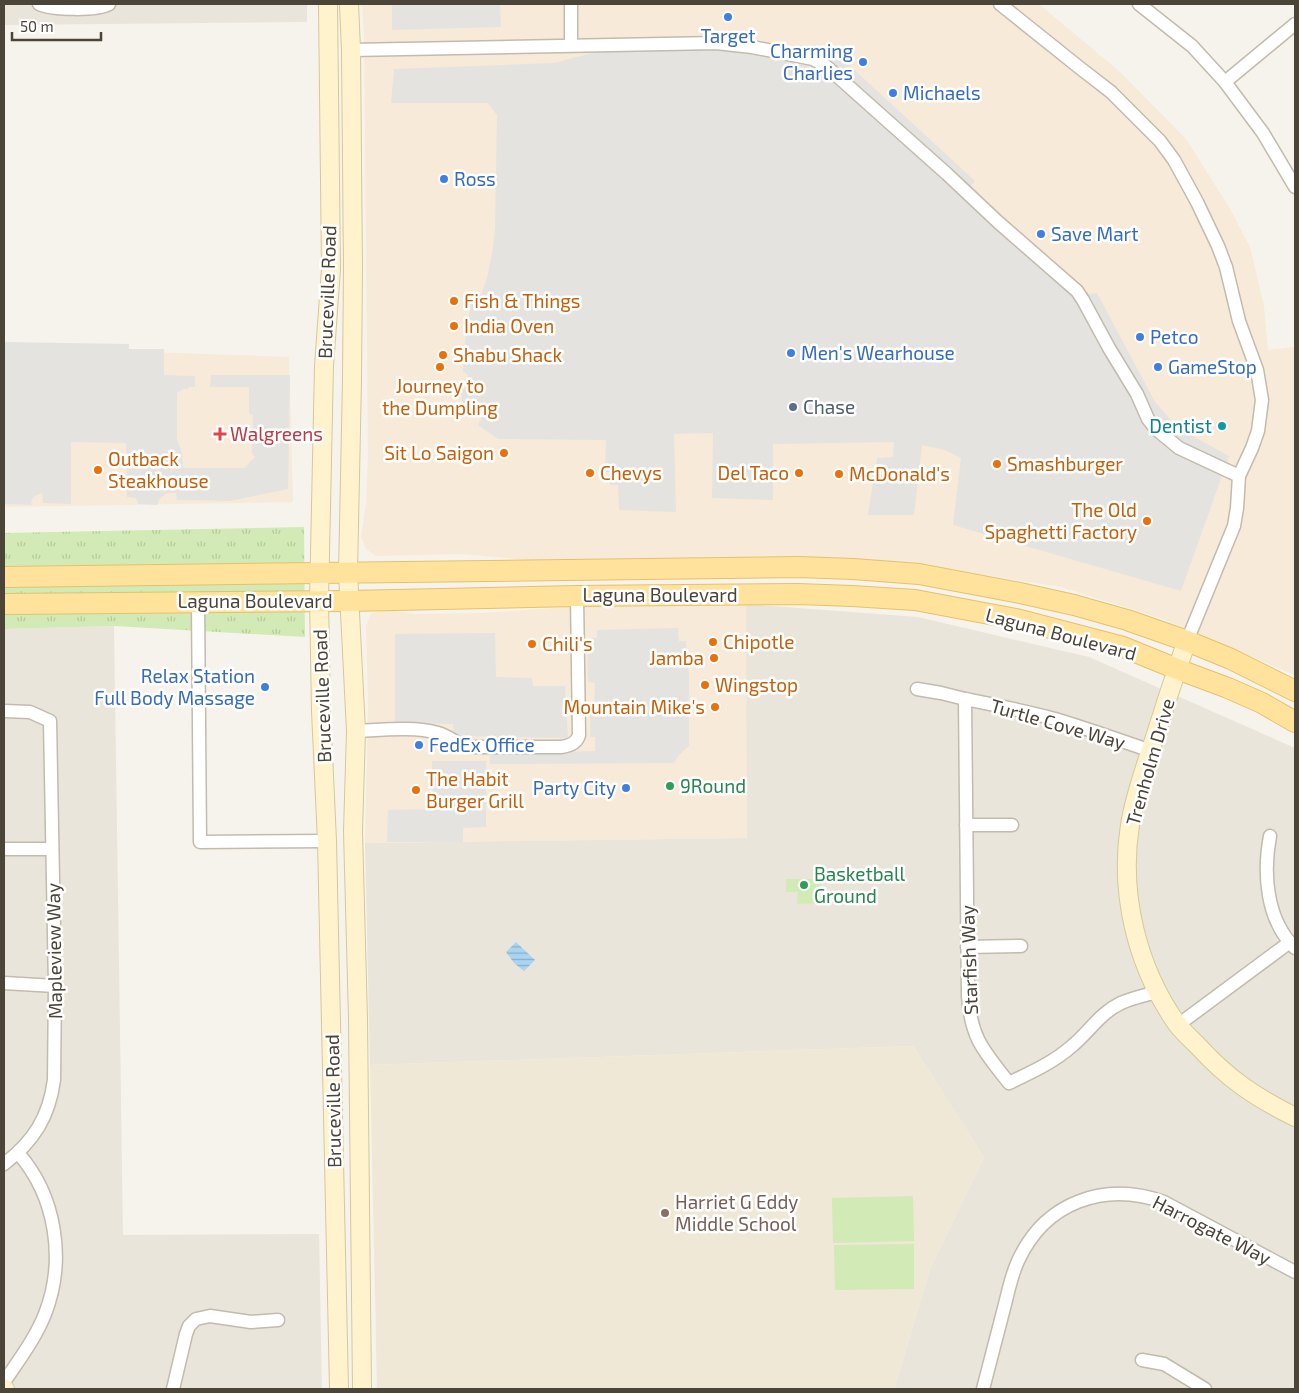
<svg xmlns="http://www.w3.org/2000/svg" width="1299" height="1393" font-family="'Exo 2',sans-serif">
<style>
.residential{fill:#eae5da}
.commercial{fill:#f7ead8}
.education{fill:#efe8d6}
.grass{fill:url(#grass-tufts)}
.park{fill:#d2eab5}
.parking{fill:#e5e3e0}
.water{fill:url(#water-rules)}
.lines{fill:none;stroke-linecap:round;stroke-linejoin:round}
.street-casing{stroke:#c2bbae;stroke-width:15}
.secondary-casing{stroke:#d6c79b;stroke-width:20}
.primary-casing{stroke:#e6c16a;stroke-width:22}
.street{stroke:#fff;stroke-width:12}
.secondary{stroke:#fff3cd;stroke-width:18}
.primary{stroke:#ffe39c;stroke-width:20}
.shop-dot{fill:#3f7fe0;stroke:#fff;stroke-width:2}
.food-dot{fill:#e8710a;stroke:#fff;stroke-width:2}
.service-dot{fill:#5c6f8a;stroke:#fff;stroke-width:2}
.culture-dot{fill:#0f9aa8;stroke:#fff;stroke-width:2}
.health-dot{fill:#e0444e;stroke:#fff;stroke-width:2}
.leisure-dot{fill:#2e9e5b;stroke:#fff;stroke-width:2}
.education-dot{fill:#8d6e63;stroke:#fff;stroke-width:2}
.labels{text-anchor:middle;stroke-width:5;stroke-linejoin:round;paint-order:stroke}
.shop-label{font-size:19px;fill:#366cbe;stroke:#fff;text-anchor:start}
.street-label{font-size:19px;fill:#4b4439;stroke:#fff}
.food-label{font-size:19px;fill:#c56008;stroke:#fff;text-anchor:start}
.service-label{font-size:19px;fill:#4e5e75;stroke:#fff;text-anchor:start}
.culture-label{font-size:19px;fill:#0d838f;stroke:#fff;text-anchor:end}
.health-label{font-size:19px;fill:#be3a42;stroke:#fff;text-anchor:start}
.leisure-label{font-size:19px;fill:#27864d;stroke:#fff;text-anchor:start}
.education-label{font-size:19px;fill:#785e54;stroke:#fff;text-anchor:start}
</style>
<defs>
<pattern id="grass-tufts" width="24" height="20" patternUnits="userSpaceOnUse" patternTransform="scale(1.25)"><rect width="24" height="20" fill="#d2eab5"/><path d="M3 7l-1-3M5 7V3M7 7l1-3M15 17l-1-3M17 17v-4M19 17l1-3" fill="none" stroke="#b6ca9c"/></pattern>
<pattern id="water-rules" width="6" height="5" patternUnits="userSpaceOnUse" patternTransform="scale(1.25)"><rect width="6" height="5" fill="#a9d4f2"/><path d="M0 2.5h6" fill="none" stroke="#8caec5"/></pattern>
</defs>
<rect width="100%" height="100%" fill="#f6f3ec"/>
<g class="residential">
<polygon points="4,4 307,4 307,22 4,25"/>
<polygon points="746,604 918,617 1089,657 1295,748 1295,1389 894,1389 930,1269 984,1157 913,1046 370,1065 365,843 746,838"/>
<polygon points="114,626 123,1235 319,1234 322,1389 4,1389 4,629"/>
</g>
<g class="commercial">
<polygon points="362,4 1039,4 1120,72 1186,139 1229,207 1250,247 1264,306 1268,350 1295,347 1295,675 1160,618 1061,587 908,563 770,558 526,560 463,554 376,556 366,549 361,537 366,503 368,458 364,34"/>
<polygon points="4,347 289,357 293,502 4,507"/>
<polygon points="746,604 747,838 365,843 368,709 366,627 371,613 388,610 414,614 484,613 569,607"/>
</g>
<polygon class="education" points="913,1046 984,1157 930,1269 894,1389 377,1389 370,1065"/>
<polygon class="grass" points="304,527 305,637 114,626 4,629 4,533"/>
<g class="park">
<polygon points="786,879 821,879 821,903 797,904 798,892 786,892"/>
<polygon points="913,1196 914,1241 833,1243 832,1198"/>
<polygon points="914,1244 914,1289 835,1290 834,1245"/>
</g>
<g class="parking">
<polygon points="392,4 500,4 501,27 392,30"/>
<polygon points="816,45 848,64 975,181 969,188 1089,294 1097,293 1155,402 1178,428 1229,456 1181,591 953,525 961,458 945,450 922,445 914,515 868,515 877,458 893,457 894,442 773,444 773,500 712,498 713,433 674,434 676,512 619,510 618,485 610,485 610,472 605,472 606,440 498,439 478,425 482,417 476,412 470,415 468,412 463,405 460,390 467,387 468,375 463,371 465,342 472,295 481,295 487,278 493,248 495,229 497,115 488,103 391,103 394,69 554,63 596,52"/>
<polygon points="4,342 129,344 129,349 164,349 164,375 195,376 195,387 189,387 188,389 183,389 177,393 177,439 182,453 183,468 244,468 255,457 252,454 253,415 249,414 249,387 210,387 211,375 290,375 288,489 230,501 177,500 176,493 171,493 165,494 159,500 157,505 138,504 138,502 135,498 127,497 126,443 71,442 71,504 43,503 42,493 35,496 32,499 31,505 5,504 5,498 4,497"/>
<polygon points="678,628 679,641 686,641 689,675 689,746 679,755 674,763 490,764 490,753 595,751 595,737 590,737 590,703 594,702 595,683 588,682 587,638 597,638 597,630"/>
<polygon points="495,633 496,677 532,678 533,686 565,686 568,738 454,736 453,724 395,723 395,634"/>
<polygon points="432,761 486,761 486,827 463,828 463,842 387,842 388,810 433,809"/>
</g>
<polygon class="water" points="516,942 535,960 524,971 514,963 506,952"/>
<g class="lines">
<defs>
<g id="street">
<path d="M39,4c13,6 58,7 70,0"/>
<polyline points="571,4 571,45"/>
<polyline points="1000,4 1080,68 1111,92 1160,141 1174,160 1197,202 1218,246 1226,267 1239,321 1257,370 1262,400 1258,431 1252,448 1239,476 1237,508 1234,526 1187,641"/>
<polyline points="1139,4 1192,46 1225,82 1263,133 1295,187"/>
<polyline points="351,50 716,43 752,47 798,56 813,59 827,67 947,174 998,222 1077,291 1083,300 1109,348 1137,394 1148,419 1156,429 1179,448 1239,476"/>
<polyline points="1225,82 1295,24"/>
<polyline points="198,602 200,842 327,841"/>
<path d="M917,689l24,4 24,6 3,297c3,43 16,55 41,87 23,-11 45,-21 63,-37 17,-14 28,-33 49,-43 11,-5 25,-8 36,-11"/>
<path d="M965,699c30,6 61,12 90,20 33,10 64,21 96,32"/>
<path d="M4,711l26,1 20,9 5,265 -1,94c-5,37 -20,61 -50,84"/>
<path d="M356,731c24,-1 59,-5 82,2 12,3 20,13 32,14h91c8,-1 16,-4 18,-12l-2,-139"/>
<polyline points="966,825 1012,825"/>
<path d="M1270,836c-7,37 -4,84 25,112"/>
<polyline points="4,849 52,849"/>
<polyline points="967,947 1021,946"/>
<polyline points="4,983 55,986"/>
<polyline points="1178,1025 1290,942"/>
<polyline points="1142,1360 1164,1364 1205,1389"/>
<path d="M4,1382c15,-22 31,-43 41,-68 21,-54 11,-118 -27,-161"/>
<polyline points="173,1389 186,1334 189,1326 196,1319 210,1316 251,1322 278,1320"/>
<path d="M983,1389c7,-27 14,-54 21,-81 4,-15 7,-32 14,-47 27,-59 86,-80 146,-59l131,70"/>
</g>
<g id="secondary">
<polyline points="328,4 331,269 324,366 319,600 321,711 327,841 339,1389"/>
<polyline points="349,4 351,50 353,268 352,380 348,573 356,731 353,831 358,1019 362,1389"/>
<path d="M1187,641c-13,35 -24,72 -36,108 -8,25 -17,50 -21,76 -11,69 7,142 47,199 6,8 14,15 21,22 30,33 57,51 97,71"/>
<polyline points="4,1388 5,1389"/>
</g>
<g id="primary">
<polyline points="4,577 799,567 853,569 919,574 1020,593 1074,605 1127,620 1187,641 1231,659 1295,691"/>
<polyline points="4,604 349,601 577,596 798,594 852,596 915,600 1016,619 1123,647 1177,669 1228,688 1262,703 1295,722"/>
</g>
</defs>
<use href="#street" class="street-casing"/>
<use href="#secondary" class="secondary-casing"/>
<use href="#primary" class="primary-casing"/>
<use href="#street" class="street"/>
<use href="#secondary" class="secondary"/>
<use href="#primary" class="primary"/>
</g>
<g class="shop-dot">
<circle cx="728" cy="17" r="5"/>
<circle cx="863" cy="62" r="5"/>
<circle cx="893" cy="93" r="5"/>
<circle cx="444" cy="179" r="5"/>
<circle cx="1041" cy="234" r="5"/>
<circle cx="1140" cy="337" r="5"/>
<circle cx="791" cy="353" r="5"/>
<circle cx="1158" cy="367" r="5"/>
<circle cx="265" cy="687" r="5"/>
<circle cx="419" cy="745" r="5"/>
<circle cx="626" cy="788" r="5"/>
</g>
<g class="food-dot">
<circle cx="454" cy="301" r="5"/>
<circle cx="454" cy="326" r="5"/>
<circle cx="443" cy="355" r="5"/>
<circle cx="440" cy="367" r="5"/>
<circle cx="504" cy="453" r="5"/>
<circle cx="997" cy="464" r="5"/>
<circle cx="98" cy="470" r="5"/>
<circle cx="590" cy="473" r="5"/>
<circle cx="799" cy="473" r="5"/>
<circle cx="839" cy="474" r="5"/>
<circle cx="1147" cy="521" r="5"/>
<circle cx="713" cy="642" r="5"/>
<circle cx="532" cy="644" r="5"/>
<circle cx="714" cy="658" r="5"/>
<circle cx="705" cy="685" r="5"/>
<circle cx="715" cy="707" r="5"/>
<circle cx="416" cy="790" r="5"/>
</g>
<circle class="service-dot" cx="793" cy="407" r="5"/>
<circle class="culture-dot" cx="1222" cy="426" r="5"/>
<path class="health-dot" d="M217.5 426.5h5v5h5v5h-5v5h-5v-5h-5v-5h5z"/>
<g class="leisure-dot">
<circle cx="670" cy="786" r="5"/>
<circle cx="804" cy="885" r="5"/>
</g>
<circle class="education-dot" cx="665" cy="1213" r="5"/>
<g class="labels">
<g class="shop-label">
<text x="728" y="43" text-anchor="middle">Target</text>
<text x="853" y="58" text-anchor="end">Charming<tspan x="853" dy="22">Charlies</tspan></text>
<text x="903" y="100">Michaels</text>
<text x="454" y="186">Ross</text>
<text x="1051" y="241">Save Mart</text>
<text x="1150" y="344">Petco</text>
<text x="801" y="360">Men's Wearhouse</text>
<text x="1168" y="374">GameStop</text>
<text x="255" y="683" text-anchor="end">Relax Station<tspan x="255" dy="22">Full Body Massage</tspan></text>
<text x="429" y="752">FedEx Office</text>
<text x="616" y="795" text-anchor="end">Party City</text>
</g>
<g class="street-label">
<text transform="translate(327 292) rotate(-88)" y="7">Bruceville Road</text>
<text x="660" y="602">Laguna Boulevard</text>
<text x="255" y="608">Laguna Boulevard</text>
<text transform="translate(1061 634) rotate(15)" y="7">Laguna Boulevard</text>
<text transform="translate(322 696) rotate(-92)" y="7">Bruceville Road</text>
<text transform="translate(1058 724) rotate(16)" y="7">Turtle Cove Way</text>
<text transform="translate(1150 762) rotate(-74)" y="7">Trenholm Drive</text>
<text transform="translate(54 951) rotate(-91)" y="7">Mapleview Way</text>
<text transform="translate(969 960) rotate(-92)" y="7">Starfish Way</text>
<text transform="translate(333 1101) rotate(-91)" y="7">Bruceville Road</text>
<text transform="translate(1212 1230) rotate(27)" y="7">Harrogate Way</text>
</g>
<g class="food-label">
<text x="464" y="308">Fish &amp; Things</text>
<text x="464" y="333">India Oven</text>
<text x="453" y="362">Shabu Shack</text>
<text x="440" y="393" text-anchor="middle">Journey to<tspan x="440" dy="22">the Dumpling</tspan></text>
<text x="494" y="460" text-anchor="end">Sit Lo Saigon</text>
<text x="108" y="466">Outback<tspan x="108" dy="22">Steakhouse</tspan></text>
<text x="1007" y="471">Smashburger</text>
<text x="600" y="480">Chevys</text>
<text x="789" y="480" text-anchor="end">Del Taco</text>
<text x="849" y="481">McDonald's</text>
<text x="1137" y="517" text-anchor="end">The Old<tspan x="1137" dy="22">Spaghetti Factory</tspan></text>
<text x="723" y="649">Chipotle</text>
<text x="542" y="651">Chili's</text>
<text x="704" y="665" text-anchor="end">Jamba</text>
<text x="715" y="692">Wingstop</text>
<text x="705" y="714" text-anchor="end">Mountain Mike's</text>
<text x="426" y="786">The Habit<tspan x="426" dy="22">Burger Grill</tspan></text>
</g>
<g class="service-label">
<text x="803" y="414">Chase</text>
</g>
<g class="culture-label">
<text x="1212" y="433">Dentist</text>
</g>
<g class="health-label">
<text x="230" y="441">Walgreens</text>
</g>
<g class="leisure-label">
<text x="680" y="793">9Round</text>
<text x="814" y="881">Basketball<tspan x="814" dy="22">Ground</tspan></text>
</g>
<g class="education-label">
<text x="675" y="1209">Harriet G Eddy<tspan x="675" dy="22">Middle School</tspan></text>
</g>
</g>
<rect width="1299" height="1393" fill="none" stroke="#4b4439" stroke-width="10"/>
<path d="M12 32v8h89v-8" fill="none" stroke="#4b4439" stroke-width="2.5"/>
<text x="20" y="32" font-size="15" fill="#4b4439" stroke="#ffffff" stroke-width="4" paint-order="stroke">50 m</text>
</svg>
